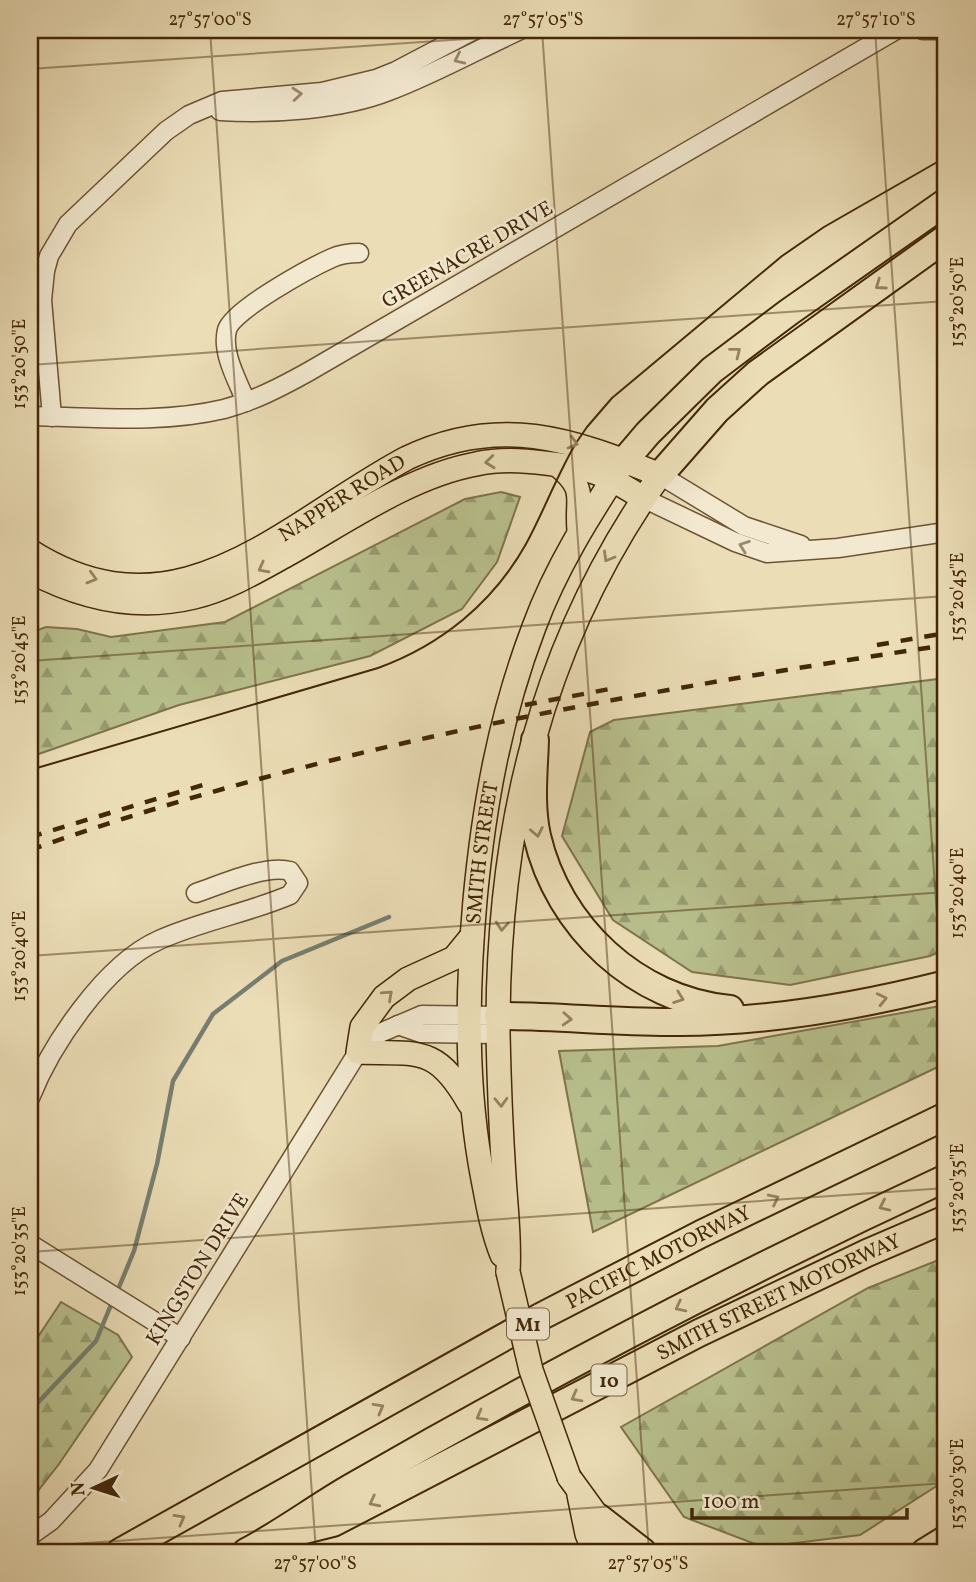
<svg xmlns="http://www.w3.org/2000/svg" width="976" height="1582" font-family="Vollkorn,serif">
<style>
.forest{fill:url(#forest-firs);stroke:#7e744b;stroke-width:2}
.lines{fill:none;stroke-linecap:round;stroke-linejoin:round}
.stream{stroke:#777f71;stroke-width:4.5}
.minor-casing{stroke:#6d5434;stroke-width:21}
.major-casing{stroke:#432709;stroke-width:26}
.highway-casing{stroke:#432709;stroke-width:30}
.minor{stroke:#f2e9d0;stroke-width:18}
.major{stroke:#ebddb6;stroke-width:23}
.highway{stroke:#ebddb6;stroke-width:26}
.tram{stroke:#432709;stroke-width:2}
.rail{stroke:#432709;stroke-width:4.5;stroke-dasharray:12 12;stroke-linecap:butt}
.major-bridge-casing{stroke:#432709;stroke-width:26;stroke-linecap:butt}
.major-bridge{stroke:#ebddb6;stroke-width:23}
.oneway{stroke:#9a886c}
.oneway2{stroke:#978260}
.ticks{fill:none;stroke:#432709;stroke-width:2;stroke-opacity:0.45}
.labels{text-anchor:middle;stroke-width:5;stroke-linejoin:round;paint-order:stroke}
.shield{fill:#f2e9d0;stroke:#786145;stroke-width:2}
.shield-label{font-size:19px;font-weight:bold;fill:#432709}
.street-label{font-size:21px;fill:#432709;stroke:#f2e9d0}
.neatline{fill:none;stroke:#432709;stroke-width:2.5}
.ticks-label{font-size:18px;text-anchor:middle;fill:#432709}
</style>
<defs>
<pattern id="forest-firs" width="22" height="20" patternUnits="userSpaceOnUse" patternTransform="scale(1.75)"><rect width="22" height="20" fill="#b8c08d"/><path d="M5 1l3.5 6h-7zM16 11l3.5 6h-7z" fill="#979c71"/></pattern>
</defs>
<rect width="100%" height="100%" fill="#ebddb6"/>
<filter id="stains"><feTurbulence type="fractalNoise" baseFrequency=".00286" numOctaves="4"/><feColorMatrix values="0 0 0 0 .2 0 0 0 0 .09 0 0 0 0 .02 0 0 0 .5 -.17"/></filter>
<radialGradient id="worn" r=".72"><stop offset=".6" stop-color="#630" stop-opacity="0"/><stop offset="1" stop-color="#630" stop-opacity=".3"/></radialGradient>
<g class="forest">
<polygon points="501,492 520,497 497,562 462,609 370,656 179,705 30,757 30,633 46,627 77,629 111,637 225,622 465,499"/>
<polygon points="946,678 946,949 930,956 790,985 692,972 613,920 562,836 590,732 614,720"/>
<polygon points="946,1005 946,1063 593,1232 559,1051 718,1046"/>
<polygon points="946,1257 946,1480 860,1535 763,1547 684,1517 621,1427 868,1288"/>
<polygon points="61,1302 118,1335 132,1357 59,1464 30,1501 30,1349"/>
</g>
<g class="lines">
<g class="stream">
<polyline points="117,1292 134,1251 157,1164 173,1081 213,1014 282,961 389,917"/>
<polyline points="30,1411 96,1341 113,1300"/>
</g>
<defs>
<g id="minor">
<polyline points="923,30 938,30"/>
<path d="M220,111c52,3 121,-1 169,-20 45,-17 88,-41 131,-61"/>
<path d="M246,402c-8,-21 -25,-49 -19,-72 5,-20 85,-63 105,-72 9,-4 18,-5 27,-5"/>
<path d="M30,416c64,1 131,8 194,-7 30,-8 57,-22 84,-37l588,-342"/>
<polyline points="52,417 42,300 45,271 49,256 68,224 166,131 189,115 222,101 322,92 376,79 396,71 474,30"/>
<polyline points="660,475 744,526 801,545"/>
<polyline points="643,498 735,542 767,553 838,548 946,532"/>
<polyline points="398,1025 421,1033 498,1034"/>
<path d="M30,1098c21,-53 75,-134 129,-158 42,-19 89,-27 131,-45l8,-12 -8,-12c-24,-7 -70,14 -94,22"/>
<polyline points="30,1244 181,1338"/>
<polyline points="30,1536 51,1521 98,1470 358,1052 380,1033 422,1015 498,1016"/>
</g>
<g id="major">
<path d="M558,465c30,26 18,31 21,65"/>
<path id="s1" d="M30,551c148,94 253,-27 377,-93 92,-44 164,-19 253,17 -120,169 -163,354 -162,559 1,48 3,96 6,143 2,33 6,62 4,95"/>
<path d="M30,571c51,27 107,40 164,26 34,-8 65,-27 96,-44 57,-32 121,-77 186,-89 28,-6 56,-3 84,1 13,2 24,3 37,8 16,6 31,16 46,25"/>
<path d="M469,1103c-33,-58 -51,-49 -111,-51l4,-25 22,-30 24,-18 46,-21 18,-22"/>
<path id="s2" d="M502,1255c-10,-25 -14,-50 -19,-76 -18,-93 -16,-186 -8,-279 9,-95 25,-184 59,-273 22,-60 56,-113 91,-167"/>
<polyline points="569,1477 598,1517 620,1552"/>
<polyline points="579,1495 587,1534 595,1552"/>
</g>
<g id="highway">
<polyline points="625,460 648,433 712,370 789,312 946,202"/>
<polyline points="660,475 717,410 758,373 946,238"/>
<path d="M535,740c-1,32 -5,64 2,96 21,91 99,164 193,173"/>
<path d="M498,1016c61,0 121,7 181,6 91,0 180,-16 267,-38"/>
<polyline points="598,1517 643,1552"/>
<path id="s3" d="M293,1533l40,-10 366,-190 168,-80 79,-34"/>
<path id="s4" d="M120,1552l420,-235 161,-83 245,-118"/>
<path d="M246,1552c36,-19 68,-43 104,-64 194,-112 393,-216 596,-310"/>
<polyline points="925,1552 946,1539"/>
</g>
</defs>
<use href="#minor" class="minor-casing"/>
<use href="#major" class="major-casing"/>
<use href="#highway" class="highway-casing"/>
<use href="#minor" class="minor"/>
<use href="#major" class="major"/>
<use href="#highway" class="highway"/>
<path class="tram" d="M30,770l348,-102c63,-23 115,-65 148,-124 18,-33 31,-69 50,-101l11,-16 25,-29 170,-142 42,-29 122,-70"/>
<g class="rail">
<polyline points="877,645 946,633"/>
<polyline points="525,705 615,688"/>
<polyline points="30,837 206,784"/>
<path d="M30,850c296,-105 606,-158 916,-205"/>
</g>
<defs>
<polyline id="major-bridge" points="508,1272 531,1370 569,1477"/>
</defs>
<use href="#major-bridge" class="major-bridge-casing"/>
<use href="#major-bridge" class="major-bridge"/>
</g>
<defs><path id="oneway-chevron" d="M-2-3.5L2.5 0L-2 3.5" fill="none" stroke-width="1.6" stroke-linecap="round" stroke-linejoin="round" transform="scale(1.75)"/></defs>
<g class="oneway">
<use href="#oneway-chevron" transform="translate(459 59) rotate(155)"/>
<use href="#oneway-chevron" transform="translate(297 94) rotate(-5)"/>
<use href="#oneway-chevron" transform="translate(744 546) rotate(-160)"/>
</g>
<g class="oneway2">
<use href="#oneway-chevron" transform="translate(880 285) rotate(145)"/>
<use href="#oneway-chevron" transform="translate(736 352) rotate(-38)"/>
<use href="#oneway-chevron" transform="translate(573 443) rotate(15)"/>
<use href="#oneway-chevron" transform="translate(490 462) rotate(174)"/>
<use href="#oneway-chevron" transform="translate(608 557) rotate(120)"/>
<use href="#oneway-chevron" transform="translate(263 568) rotate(152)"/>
<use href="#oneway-chevron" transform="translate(92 578) rotate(16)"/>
<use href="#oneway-chevron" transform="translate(537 832) rotate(79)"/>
<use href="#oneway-chevron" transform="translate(502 926) rotate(94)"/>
<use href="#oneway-chevron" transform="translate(388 995) rotate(-42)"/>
<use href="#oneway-chevron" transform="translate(679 998) rotate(20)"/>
<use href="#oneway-chevron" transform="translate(882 999) rotate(-13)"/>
<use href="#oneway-chevron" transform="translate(567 1019) rotate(3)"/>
<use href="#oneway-chevron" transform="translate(501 1102) rotate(88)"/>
<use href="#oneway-chevron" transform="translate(774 1199) rotate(-26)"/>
<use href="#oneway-chevron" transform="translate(884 1206) rotate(155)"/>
<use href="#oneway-chevron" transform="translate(680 1307) rotate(153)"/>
<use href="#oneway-chevron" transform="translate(576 1397) rotate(152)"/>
<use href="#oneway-chevron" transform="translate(379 1408) rotate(-29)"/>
<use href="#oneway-chevron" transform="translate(481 1416) rotate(151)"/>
<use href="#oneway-chevron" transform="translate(374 1502) rotate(153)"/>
<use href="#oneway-chevron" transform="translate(180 1519) rotate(-29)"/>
</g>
<path class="ticks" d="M210,30l106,1522M542,30l107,1522M875,30l71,1014M30,69l567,-39M30,365l916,-64M30,661l916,-65M30,956l916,-64M30,1252l916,-64M30,1547l916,-64"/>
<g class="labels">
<g class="shield">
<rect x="507" y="1308.5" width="42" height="31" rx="5"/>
<rect x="591.5" y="1364.5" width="35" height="31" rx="5"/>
</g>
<g class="shield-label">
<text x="528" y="1331">M1</text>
<text x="609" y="1387">10</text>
</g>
<g class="street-label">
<text transform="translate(467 254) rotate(-30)" y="7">GREENACRE DRIVE</text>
<text dy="7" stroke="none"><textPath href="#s1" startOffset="340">NAPPER ROAD</textPath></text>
<text dy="7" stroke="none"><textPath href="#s2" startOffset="406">SMITH STREET</textPath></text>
<text dy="7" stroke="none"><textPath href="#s4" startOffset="614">PACIFIC MOTORWAY</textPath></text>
<text transform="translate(197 1269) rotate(-58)" y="7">KINGSTON DRIVE</text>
<text dy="7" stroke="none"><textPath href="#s3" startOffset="541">SMITH STREET MOTORWAY</textPath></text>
</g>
</g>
<rect width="976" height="1582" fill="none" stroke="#ebddb6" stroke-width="77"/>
<g transform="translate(94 1488) rotate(266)" stroke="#f2e9d0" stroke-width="5" paint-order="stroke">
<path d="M0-5L12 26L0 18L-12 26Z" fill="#432709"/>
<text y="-10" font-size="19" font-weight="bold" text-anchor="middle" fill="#432709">N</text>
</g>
<path d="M692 1508v10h215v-10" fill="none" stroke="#432709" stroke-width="3.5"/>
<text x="703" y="1508" font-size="21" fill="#432709" stroke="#f2e9d0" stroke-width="5" paint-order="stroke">100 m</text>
<rect x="38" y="38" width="899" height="1506" class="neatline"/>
<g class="ticks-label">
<text x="210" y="25">27°57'00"S</text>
<text x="543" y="25">27°57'05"S</text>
<text x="876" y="25">27°57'10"S</text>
<text transform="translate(957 302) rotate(-90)" y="6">153°20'50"E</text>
<text transform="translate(19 364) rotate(-90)" y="6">153°20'50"E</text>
<text transform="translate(957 597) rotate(-90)" y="6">153°20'45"E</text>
<text transform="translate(19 660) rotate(-90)" y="6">153°20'45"E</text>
<text transform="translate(957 893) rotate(-90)" y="6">153°20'40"E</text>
<text transform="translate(19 956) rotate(-90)" y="6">153°20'40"E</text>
<text transform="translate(957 1188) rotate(-90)" y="6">153°20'35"E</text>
<text transform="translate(19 1251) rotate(-90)" y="6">153°20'35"E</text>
<text transform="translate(957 1484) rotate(-90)" y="6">153°20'30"E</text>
<text x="315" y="1569">27°57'00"S</text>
<text x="648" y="1569">27°57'05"S</text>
</g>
<rect width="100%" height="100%" filter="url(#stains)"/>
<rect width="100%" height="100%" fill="url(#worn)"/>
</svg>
